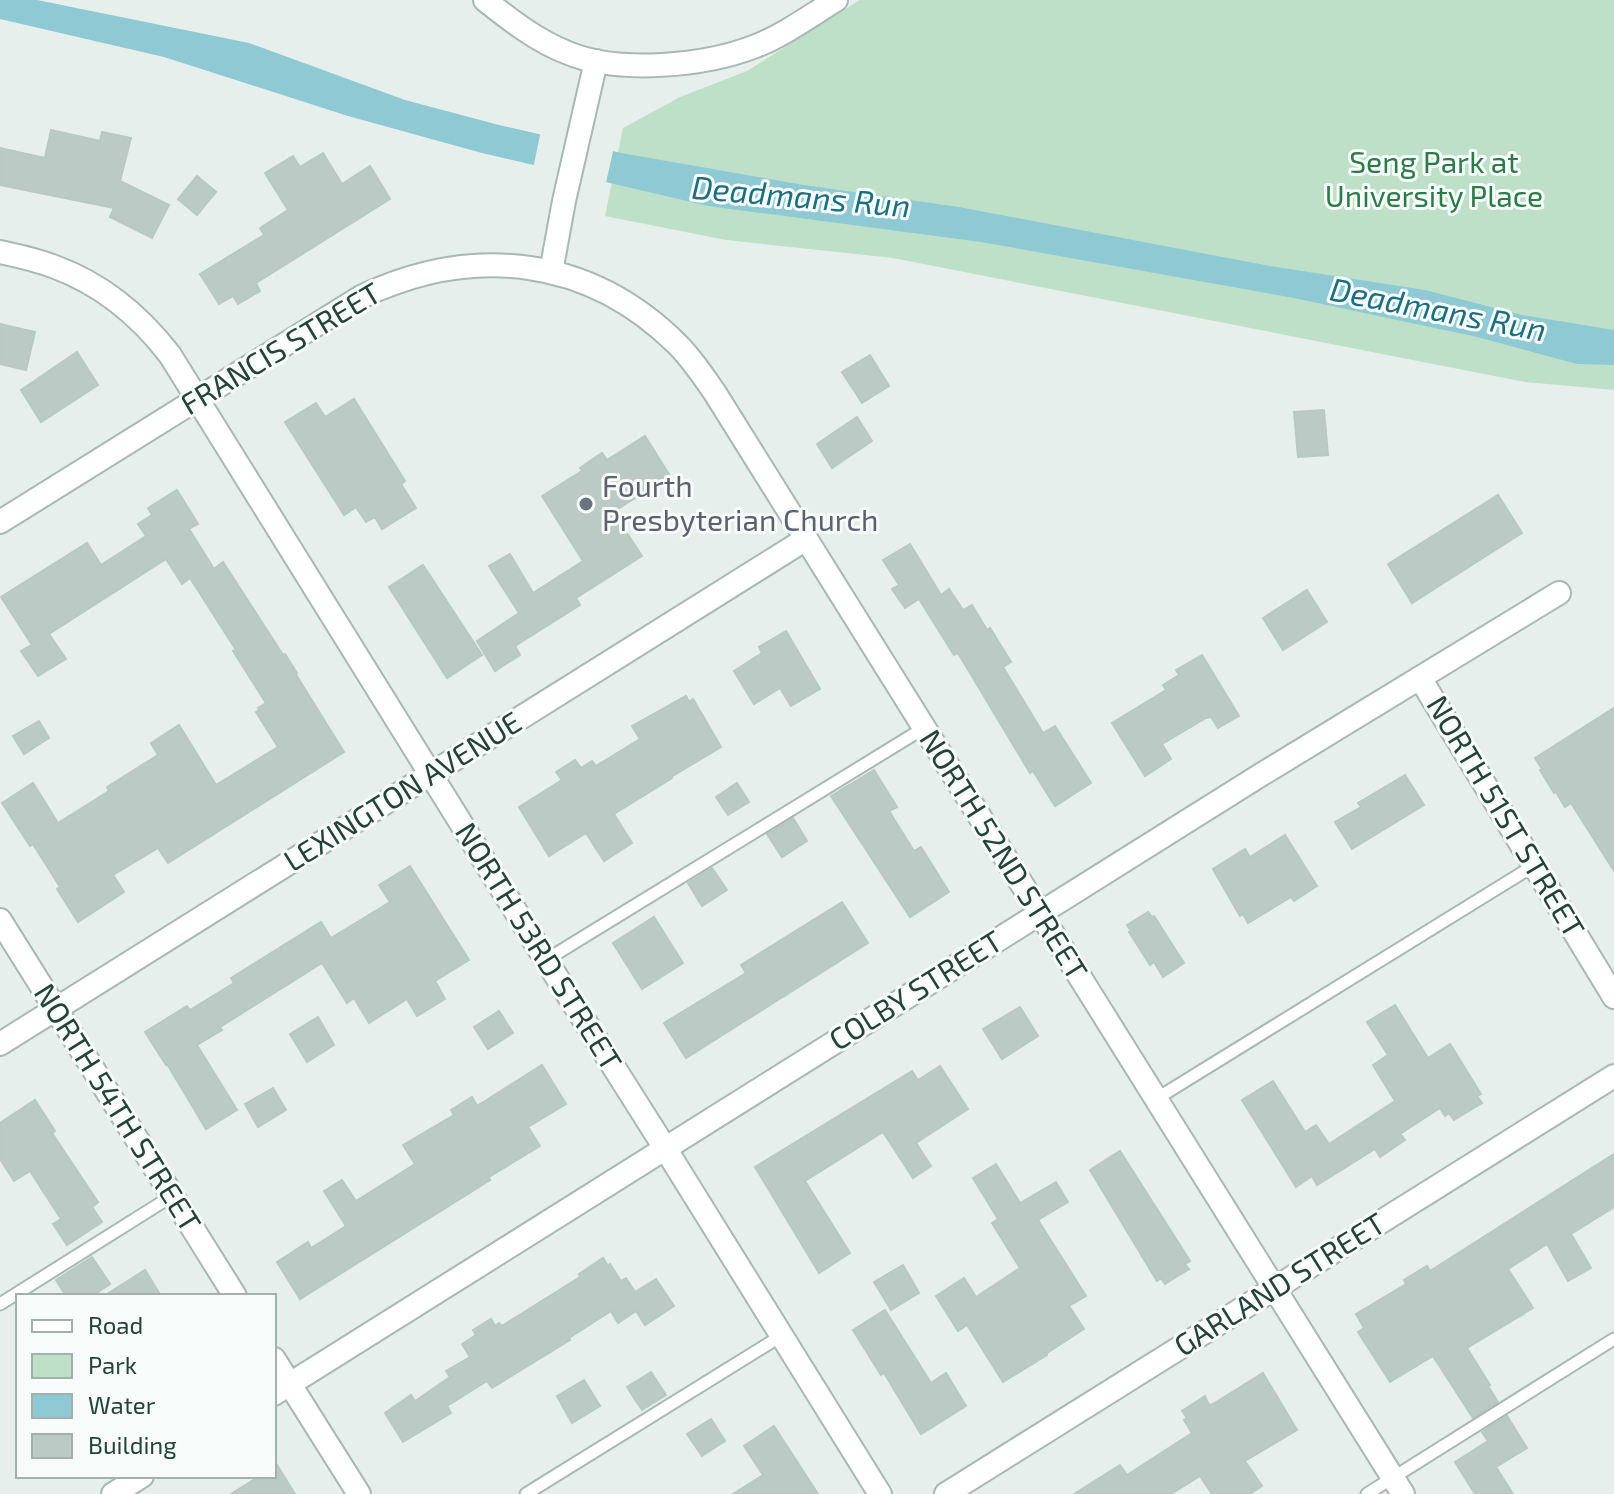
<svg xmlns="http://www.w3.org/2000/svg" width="1614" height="1494" font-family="'Exo 2',sans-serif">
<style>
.green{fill:#bfe0c8}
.water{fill:#8ec9d4}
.pier{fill:#e6efeb}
.building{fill:#bbcac4;stroke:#b8c9c2;stroke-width:2}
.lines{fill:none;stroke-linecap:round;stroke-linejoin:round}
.lane-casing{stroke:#a8b8b2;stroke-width:15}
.street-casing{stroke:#a8b8b2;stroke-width:26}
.lane{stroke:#fff;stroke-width:11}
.street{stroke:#fff;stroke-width:22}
.worship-dot{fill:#6b7280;stroke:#f7fbf9;stroke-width:3}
.labels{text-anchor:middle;stroke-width:6;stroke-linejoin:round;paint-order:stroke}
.park-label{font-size:30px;fill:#2d7a4b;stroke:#f7fbf9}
.street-label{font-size:30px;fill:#24423a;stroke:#f7fbf9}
.worship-label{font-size:30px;fill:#5b616d;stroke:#f7fbf9;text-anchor:start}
.water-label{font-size:32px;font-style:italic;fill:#1c6f80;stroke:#f7fbf9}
</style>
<rect width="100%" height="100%" fill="#e6efeb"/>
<polygon class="green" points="860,0 1614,0 1614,390 1525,382 893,258 726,240 605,216 623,128 680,97 747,71"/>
<polygon class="water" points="0,0 37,0 249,43 405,100 499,125 621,153 804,185 959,207 1270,266 1425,290 1522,315 1614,330 1614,365 1577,364 1477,337 1294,298 981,242 708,206 482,153 348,116 164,57 0,19"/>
<polygon class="pier" points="541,130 614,147 605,187 533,169"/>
<g class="building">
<polygon points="51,130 100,141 102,132 131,138 120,181 169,205 152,238 110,217 114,208 0,185 0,148 45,158"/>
<polygon points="323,153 342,184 370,166 390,199 256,283 260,291 238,304 233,296 219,304 200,274 264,235 260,228 288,210 265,173 293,156 300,167"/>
<polygon points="197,176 216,192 197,215 178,199"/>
<polygon points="0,324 35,332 26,370 0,364"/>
<polygon points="77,352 98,385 41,422 21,390"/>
<polygon points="870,355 889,386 862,403 842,372"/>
<polygon points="354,399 405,481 401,484 416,508 382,529 375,517 366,522 356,507 344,515 285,422 316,403 325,417"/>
<polygon points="1324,410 1328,455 1298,457 1294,412"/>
<polygon points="857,417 872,441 832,468 817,444"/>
<polygon points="645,436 670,476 613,512 642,556 576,598 580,605 515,646 520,655 495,671 477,641 519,613 489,566 510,554 533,593 583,561 542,496 582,471 580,468 602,453 607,460"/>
<polygon points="177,490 198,524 189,529 214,569 223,562 267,630 283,655 285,654 297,673 296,674 298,678 344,752 168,863 158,848 113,875 124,892 78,922 57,889 60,887 33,844 30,846 2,803 33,783 58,823 109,791 107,787 158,755 151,743 179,725 216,785 278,747 256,712 259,710 258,708 266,703 233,651 236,650 190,578 182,584 166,559 49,634 66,659 38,676 21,651 32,645 1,597 87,543 101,565 146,536 138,524 152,515 148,508"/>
<polygon points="1498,495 1522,533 1412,603 1388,564"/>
<polygon points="910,544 941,595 949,589 963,610 972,605 987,630 990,628 1011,662 1003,667 1043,733 1055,726 1091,783 1055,806 1033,771 1030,773 958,653 954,655 919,599 905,608 892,589 899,585 883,560"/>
<polygon points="423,565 482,655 447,678 389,587"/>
<polygon points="1307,590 1327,622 1283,650 1263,618"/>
<polygon points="786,631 820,689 791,706 780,688 754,704 734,671 762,653 759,647"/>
<polygon points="1202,655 1239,716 1218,728 1211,717 1206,718 1162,744 1171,759 1145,776 1112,723 1166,690 1163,685 1179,675 1176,670"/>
<polygon points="686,696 689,702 693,699 721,747 671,777 672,778 614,814 632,843 604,861 586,833 549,856 519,807 562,780 556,772 575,760 581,768 592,761 596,766 640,739 632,726"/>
<polygon points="1614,708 1614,871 1571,803 1565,807 1556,792 1554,793 1540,770 1542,769 1535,758"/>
<polygon points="39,721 49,738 24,754 13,736"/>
<polygon points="874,770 897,807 889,811 914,851 921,847 949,892 910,917 831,796"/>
<polygon points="1405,775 1424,805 1352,849 1335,822 1361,807 1358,803"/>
<polygon points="737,783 749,802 728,815 716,797"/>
<polygon points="793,818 807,841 782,857 767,834"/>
<polygon points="1285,835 1317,886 1294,901 1291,897 1248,923 1243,914 1240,916 1213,869 1245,849 1250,857"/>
<polygon points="410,866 469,960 435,981 445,999 417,1016 407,999 369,1023 354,998 347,1003 322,963 220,1027 222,1030 197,1045 237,1110 206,1129 167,1064 166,1065 145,1032 187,1006 190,1010 234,983 231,978 321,922 331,938 390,902 379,885"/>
<polygon points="712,868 727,890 702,906 688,883"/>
<polygon points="842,902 868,943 686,1058 664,1023 746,973 741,965"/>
<polygon points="1148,912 1152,917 1154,916 1184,963 1163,977 1154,962 1150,965 1129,932 1131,931 1127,925"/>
<polygon points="654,917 683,963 642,989 613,943"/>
<polygon points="1395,1005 1428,1058 1450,1044 1481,1094 1477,1096 1482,1103 1454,1120 1449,1113 1445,1116 1440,1108 1400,1134 1405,1140 1380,1157 1375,1149 1317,1185 1312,1176 1296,1187 1242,1100 1273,1081 1305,1132 1316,1125 1329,1144 1395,1101 1373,1065 1388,1055 1367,1022"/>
<polygon points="1020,1007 1038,1036 1002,1059 983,1029"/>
<polygon points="499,1011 513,1033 488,1049 474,1027"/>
<polygon points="318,1017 334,1045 307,1062 290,1034"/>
<polygon points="542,1065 566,1104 528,1127 540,1146 489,1177 490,1180 300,1299 277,1262 308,1242 311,1248 346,1226 324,1191 342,1180 356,1201 415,1164 403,1145 454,1115 451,1110 472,1097 477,1106"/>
<polygon points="940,1066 968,1109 916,1143 931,1166 913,1178 883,1132 805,1181 850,1253 819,1273 755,1167 912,1071 918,1080"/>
<polygon points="273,1088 286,1110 258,1127 245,1104"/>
<polygon points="35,1100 55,1131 52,1133 98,1202 92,1207 102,1222 67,1245 53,1224 61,1219 30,1171 14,1181 0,1159 0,1123"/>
<polygon points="1120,1151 1190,1261 1185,1264 1189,1269 1165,1284 1161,1278 1157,1281 1090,1170"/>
<polygon points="1614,1154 1614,1207 1571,1234 1591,1268 1568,1281 1547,1244 1508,1269 1533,1308 1467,1348 1490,1385 1488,1386 1498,1402 1473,1418 1433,1356 1390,1382 1358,1332 1364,1328 1356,1314 1406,1284 1404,1280 1427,1266 1430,1271"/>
<polygon points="996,1164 1020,1203 1056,1182 1068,1202 1038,1220 1086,1296 1069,1306 1084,1329 1047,1353 1047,1355 1003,1382 967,1325 958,1331 936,1296 964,1278 976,1297 1020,1268 992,1223 998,1219 973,1178"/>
<polygon points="92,1257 110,1284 92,1296 66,1296 56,1280"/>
<polygon points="603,1258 608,1266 610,1264 621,1281 626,1278 635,1292 656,1279 674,1306 645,1325 636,1311 618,1323 611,1311 569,1338 570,1340 492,1388 487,1381 447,1406 451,1413 403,1442 385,1413 411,1395 415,1401 450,1377 446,1371 470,1357 462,1344 476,1335 473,1330 491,1319 495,1326 499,1323 502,1326 580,1277 579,1274"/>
<polygon points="903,1265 919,1293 891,1310 874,1282"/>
<polygon points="145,1270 161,1296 104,1296"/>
<polygon points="885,1310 931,1383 946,1373 966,1406 921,1434 884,1373 881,1375 853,1330"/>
<polygon points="651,1372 666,1395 642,1410 627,1387"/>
<polygon points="1263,1373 1297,1430 1245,1461 1262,1486 1250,1494 1212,1494 1200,1476 1171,1494 1074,1494 1120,1465 1127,1475 1192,1433 1184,1420 1187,1418 1182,1411 1205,1396 1209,1405 1213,1404"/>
<polygon points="584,1380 600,1406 572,1423 557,1396"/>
<polygon points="1507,1416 1527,1448 1496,1467 1513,1494 1475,1494 1455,1462 1488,1441 1482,1432"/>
<polygon points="711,1419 725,1441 702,1456 687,1434"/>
<polygon points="774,1426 818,1494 733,1494 763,1475 744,1446"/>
<polygon points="277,1465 295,1494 231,1494 260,1476 274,1476 274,1467"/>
</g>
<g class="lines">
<defs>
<g id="lane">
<polyline points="546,960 924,728"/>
<polyline points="1156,1099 1535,865"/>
<polyline points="0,1304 172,1196"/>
<polyline points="526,1494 781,1336"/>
<polyline points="1367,1494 1614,1339"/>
</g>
<g id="street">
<path d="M485,0c25,20 52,41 83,53 51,21 137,13 188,-7 28,-11 54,-30 80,-46"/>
<path d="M0,252c19,4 37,8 55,15 46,17 85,49 115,88l376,605 119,188 215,346"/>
<polyline points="551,272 564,201 596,61"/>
<path d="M0,522l361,-225c111,-53 228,-41 317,48 14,14 26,32 37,48l688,1101"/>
<polyline points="1420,678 1614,997"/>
<polyline points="0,920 235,1296"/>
<polyline points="0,1044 806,539"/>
<polyline points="274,1359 359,1494"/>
<polyline points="274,1394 1259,776 1559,593"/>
<polyline points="113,1494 142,1476"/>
<polyline points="946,1494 1614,1076"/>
</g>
</defs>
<use href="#lane" class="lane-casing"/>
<use href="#street" class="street-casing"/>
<use href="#lane" class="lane"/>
<use href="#street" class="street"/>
</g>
<circle class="worship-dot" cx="586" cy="504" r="8"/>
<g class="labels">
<g class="park-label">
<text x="1434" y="173">Seng Park at<tspan x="1434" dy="34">University Place</tspan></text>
</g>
<g class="street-label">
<text transform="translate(281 349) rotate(-31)" y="10">FRANCIS STREET</text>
<text transform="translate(403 792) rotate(-32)" y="10">LEXINGTON AVENUE</text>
<text transform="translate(1505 817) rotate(59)" y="10">NORTH 51ST STREET</text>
<text transform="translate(1003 855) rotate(58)" y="10">NORTH 52ND STREET</text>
<text transform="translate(538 947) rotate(58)" y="10">NORTH 53RD STREET</text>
<text transform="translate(916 991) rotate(-32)" y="10">COLBY STREET</text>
<text transform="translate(117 1108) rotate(58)" y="10">NORTH 54TH STREET</text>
<text transform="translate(1280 1285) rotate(-32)" y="10">GARLAND STREET</text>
</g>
<g class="worship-label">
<text x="602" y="497">Fourth<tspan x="602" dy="34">Presbyterian Church</tspan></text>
</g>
<g class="water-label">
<text transform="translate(801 197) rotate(5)" y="11">Deadmans Run</text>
<text transform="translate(1438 310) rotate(11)" y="11">Deadmans Run</text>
</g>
</g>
<rect x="16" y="1294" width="260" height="184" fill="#f7fbf9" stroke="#a3b1ad" stroke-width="2"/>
<rect x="32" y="1320" width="40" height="12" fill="#ffffff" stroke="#a3b1ad" stroke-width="2"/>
<text x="88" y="1334" font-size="24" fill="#24423a">Road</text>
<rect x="32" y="1354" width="40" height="24" fill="#bfe0c8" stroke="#a3b1ad" stroke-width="2"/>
<text x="88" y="1374" font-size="24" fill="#24423a">Park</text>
<rect x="32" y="1394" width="40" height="24" fill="#8ec9d4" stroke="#a3b1ad" stroke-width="2"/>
<text x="88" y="1414" font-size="24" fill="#24423a">Water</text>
<rect x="32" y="1434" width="40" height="24" fill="#bbcac4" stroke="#a3b1ad" stroke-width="2"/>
<text x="88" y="1454" font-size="24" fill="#24423a">Building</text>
</svg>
